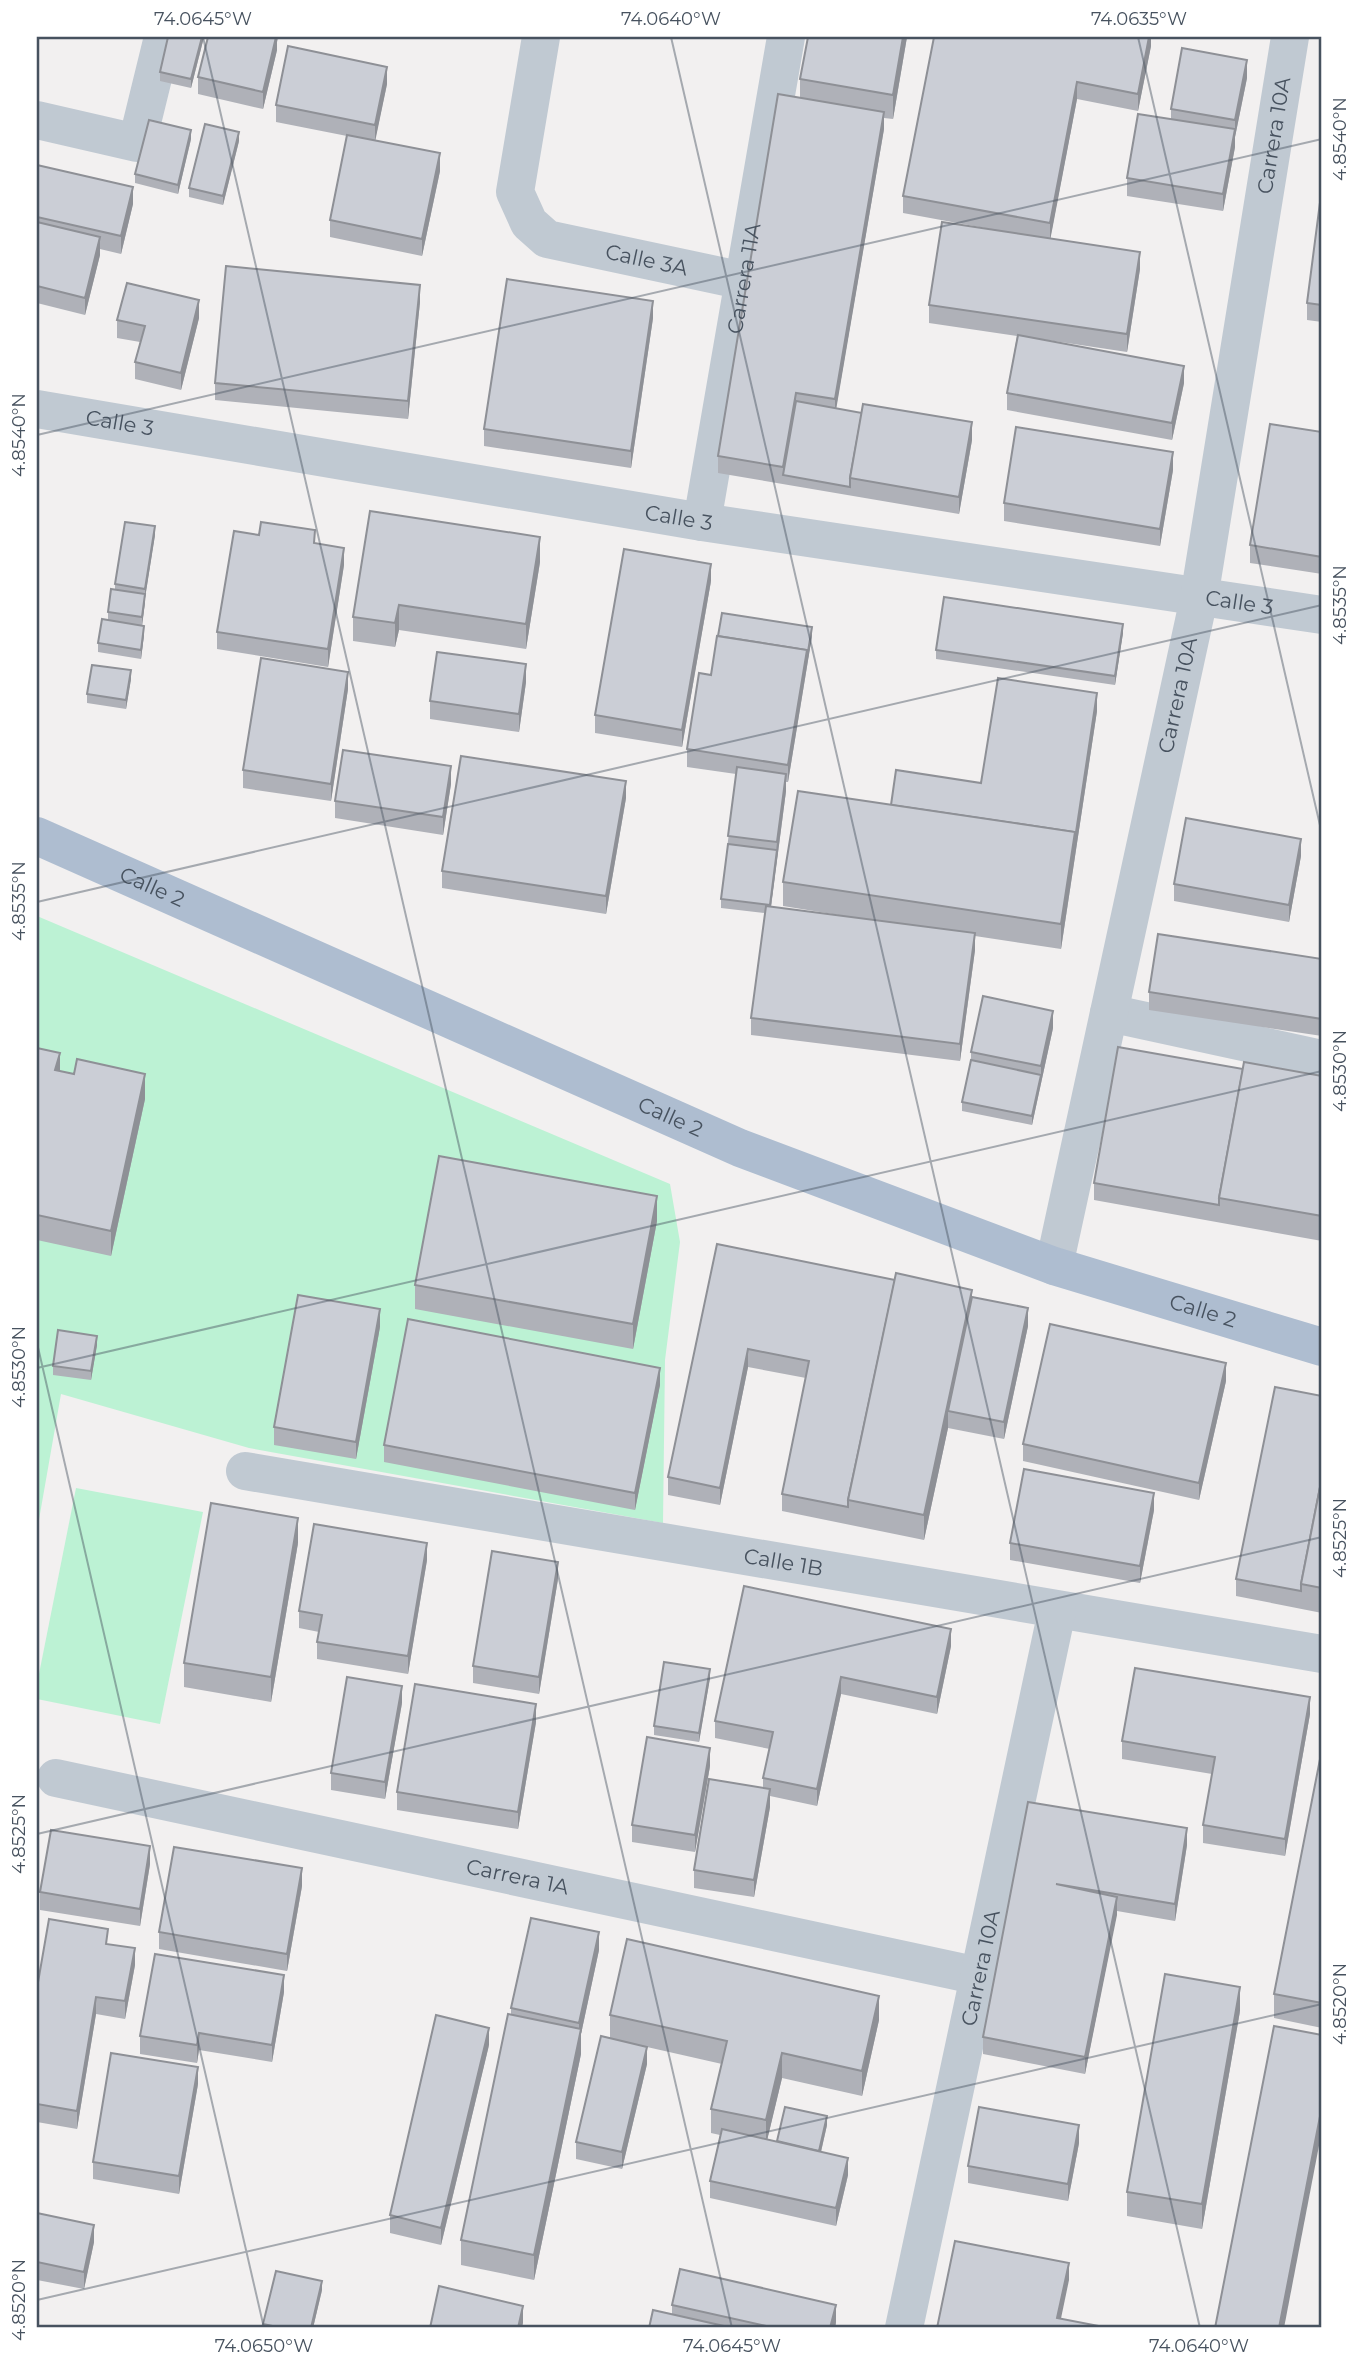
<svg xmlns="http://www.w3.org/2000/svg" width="1359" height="2365" font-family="Montserrat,sans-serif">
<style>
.green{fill:#bcf2d4}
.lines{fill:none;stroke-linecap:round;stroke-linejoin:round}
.minor{stroke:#c0c9d2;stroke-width:38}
.major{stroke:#aebdd0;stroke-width:38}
.wall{fill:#afb1b8}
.shaded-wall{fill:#8e9096}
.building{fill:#cbced6;stroke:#8e9096;stroke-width:2}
.ticks{fill:none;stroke:#47525f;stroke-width:2;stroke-opacity:0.45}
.labels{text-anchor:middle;stroke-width:5;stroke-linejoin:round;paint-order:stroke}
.street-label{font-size:21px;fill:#47525f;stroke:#fff}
.neatline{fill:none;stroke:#47525f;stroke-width:2.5}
.ticks-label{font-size:18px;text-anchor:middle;fill:#47525f}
</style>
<rect width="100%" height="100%" fill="#f2f0f0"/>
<g class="green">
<polygon points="37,916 670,1184 680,1242 665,1360 663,1523 249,1448 61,1394 37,1531"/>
<polygon points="76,1488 203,1512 160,1724 37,1699 37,1684"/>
</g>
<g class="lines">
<g class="minor">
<path id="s1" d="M541,37l-26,155 14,31 18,16 197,42"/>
<polyline points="37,120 137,143 163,37"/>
<path id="s2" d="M37,409l665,113 620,93"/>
<path id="s3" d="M702,522l84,-485"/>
<polyline points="1109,1013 1322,1059"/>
<path id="s4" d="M1054,1266l145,-668 91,-561"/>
<path id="s5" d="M245,1471l1077,183"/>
<path id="s6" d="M56,1778l923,198"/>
<path id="s7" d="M904,2328l153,-717"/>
</g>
<path class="major" id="s8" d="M37,836l703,312 314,118 268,81"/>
</g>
<g class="wall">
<polygon points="168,37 204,37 191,88 160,81 160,72"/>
<polygon points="208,37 279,37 277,42 277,50 263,109 198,94 198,77"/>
<polygon points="907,37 893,119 884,118 884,129 836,408 972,440 959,514 718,473 718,456 800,98 800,79"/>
<polygon points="934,37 1151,37 1151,46 1138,111 1077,99 1050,239 1140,269 1127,352 1027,337 1184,383 1172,440 1007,410 1007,393 1017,336 929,323 929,305 990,229 903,213 903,196"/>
<polygon points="1247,78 1235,137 1235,147 1223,211 1127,196 1127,178 1171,120 1171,109"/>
<polygon points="387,84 375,140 440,171 422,256 330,237 330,220 347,136 276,122 276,105"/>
<polygon points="191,139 178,194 135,183 135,174"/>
<polygon points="239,141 223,205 189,197 189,188"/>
<polygon points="37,165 133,204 121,254 100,249 100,255 85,315 37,303"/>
<polygon points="1322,187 1322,322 1307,320 1307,303"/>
<polygon points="420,302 408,419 215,400 215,383"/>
<polygon points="199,318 181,390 135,379 135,362 140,342 117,338 117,320"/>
<polygon points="653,318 631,468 484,446 484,429"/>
<polygon points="1322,432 1322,574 1250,563 1250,545"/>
<polygon points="1173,470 1160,546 1004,521 1004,503"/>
<polygon points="155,535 145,598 142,626 144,635 141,659 98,652 98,643 108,620 108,612 115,590 115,584"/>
<polygon points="315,544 344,565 328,667 217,649 217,632"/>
<polygon points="540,562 526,649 399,630 395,647 353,641 353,617"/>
<polygon points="711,581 682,747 595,733 595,715"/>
<polygon points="1123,633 1115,685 936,659 936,650"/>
<polygon points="812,636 788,782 786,782 786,791 771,907 857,918 783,906 783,882 891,805 981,783 1097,711 1061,949 975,936 975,950 960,1061 751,1035 751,1018 765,913 721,908 721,899 736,774 687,767 687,749 711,675"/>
<polygon points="131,679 126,709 87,703 87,694"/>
<polygon points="526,682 519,732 430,719 430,701"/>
<polygon points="348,689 331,801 243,788 243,770"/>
<polygon points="451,784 443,835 335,818 335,801"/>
<polygon points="626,798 606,914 442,888 442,871"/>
<polygon points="1301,856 1289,922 1174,901 1174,884"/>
<polygon points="1322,959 1322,1036 1149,1010 1149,992"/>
<polygon points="1053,1028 1032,1125 962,1111 962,1102 971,1060 971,1052"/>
<polygon points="37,1048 60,1071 145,1099 111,1256 37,1240"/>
<polygon points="1243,1069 1322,1076 1322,1241 1094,1200 1094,1183"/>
<polygon points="657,1221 633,1349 415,1309 415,1285"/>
<polygon points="717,1244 972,1297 1028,1326 1004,1439 948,1428 924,1540 782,1511 782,1494 806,1378 748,1367 720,1505 668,1495 668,1477"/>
<polygon points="380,1327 356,1459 274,1445 274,1427"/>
<polygon points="97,1345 91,1380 53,1375 53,1366"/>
<polygon points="1226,1381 1199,1500 1023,1461 1023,1444"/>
<polygon points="660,1385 635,1510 384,1462 384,1445"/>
<polygon points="1322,1396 1322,1613 1236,1596 1236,1579"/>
<polygon points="1154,1510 1140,1583 1010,1560 1010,1543"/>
<polygon points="298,1543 271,1702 184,1687 184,1663"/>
<polygon points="427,1560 408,1674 317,1659 317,1642 319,1632 299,1628 299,1611"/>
<polygon points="558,1579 539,1694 473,1683 473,1666"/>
<polygon points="744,1586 951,1646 937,1714 841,1694 817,1806 770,1796 770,1807 754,1897 694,1888 694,1870 763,1788 763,1778 770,1749 715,1738 715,1721"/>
<polygon points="710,1678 699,1742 654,1735 654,1726"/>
<polygon points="402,1703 385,1799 331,1790 331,1773"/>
<polygon points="1310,1714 1285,1856 1203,1843 1203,1825 1212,1774 1122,1759 1122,1741"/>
<polygon points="536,1722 518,1829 397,1810 397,1792"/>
<polygon points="1322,1749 1322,2028 1274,2018 1274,1994"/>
<polygon points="710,1766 695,1852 632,1842 632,1825"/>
<polygon points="1028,1802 1187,1845 1175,1921 1117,1911 1085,2074 983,2054 983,2037"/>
<polygon points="150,1864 140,1926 40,1910 40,1892"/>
<polygon points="302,1886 287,1971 159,1949 159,1932"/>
<polygon points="108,1944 135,1965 125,2019 96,2014 77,2129 37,2122 37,1988"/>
<polygon points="599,1950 581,2034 581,2054 534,2280 461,2265 461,2240 511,2015 511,2008"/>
<polygon points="284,1992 272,2062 199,2050 197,2063 140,2054 140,2036"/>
<polygon points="1240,2011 1202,2229 1127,2216 1127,2192"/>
<polygon points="610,2015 879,2020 862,2096 782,2078 767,2140 777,2142 827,2125 821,2152 848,2175 836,2226 710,2198 710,2181 720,2135 711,2133 711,2109 722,2064 647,2047 647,2064 622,2169 576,2159 576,2142 610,2038"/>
<polygon points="489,2045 441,2245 390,2233 390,2215"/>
<polygon points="198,2084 179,2194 93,2179 93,2162"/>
<polygon points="1079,2143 1068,2201 968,2183 968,2166"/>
<polygon points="37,2213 94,2242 84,2289 37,2280"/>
<polygon points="322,2290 313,2328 263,2328 263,2324"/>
<polygon points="672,2305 836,2322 835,2328 649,2328 672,2314"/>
</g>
<g class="shaded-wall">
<polygon points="202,37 204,37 191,88 191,79"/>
<polygon points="276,37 277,37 277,50 263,109 263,92"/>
<polygon points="903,37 907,37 893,119 893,95"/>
<polygon points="1149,37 1151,37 1151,46 1138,111 1138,94"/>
<polygon points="1247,60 1247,78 1235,137 1235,120"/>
<polygon points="387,67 387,84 375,142 375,125"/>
<polygon points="1077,82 1077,99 1050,241 1050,223"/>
<polygon points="884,112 884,129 835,416 835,399"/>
<polygon points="1235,129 1235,147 1223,211 1223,194"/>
<polygon points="191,130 191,139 178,194 178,185"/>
<polygon points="239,132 239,141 223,205 223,196"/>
<polygon points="440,153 440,171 422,256 422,239"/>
<polygon points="133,187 133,204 121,254 121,236"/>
<polygon points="100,237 100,255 85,315 85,298"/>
<polygon points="1140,252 1140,269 1127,352 1127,334"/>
<polygon points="420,285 420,302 408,419 408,401"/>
<polygon points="199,300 199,318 181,390 181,373"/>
<polygon points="653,301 653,318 631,468 631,451"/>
<polygon points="1184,366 1184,383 1172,440 1172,423"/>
<polygon points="796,393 796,410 783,475 783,467"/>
<polygon points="972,422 972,440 959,514 959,497"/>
<polygon points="1173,452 1173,470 1160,546 1160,529"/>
<polygon points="155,526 155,535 145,598 145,589"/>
<polygon points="540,537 540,562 526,649 526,624"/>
<polygon points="344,548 344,565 328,667 328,649"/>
<polygon points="711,564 711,581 682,747 682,730"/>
<polygon points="145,594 145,603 142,626 142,617"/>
<polygon points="399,605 399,630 395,647 395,623"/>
<polygon points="1123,624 1123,633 1115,685 1115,676"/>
<polygon points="144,626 144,635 141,659 141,650"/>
<polygon points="812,627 812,636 788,782 788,765 807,650"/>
<polygon points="526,664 526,682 519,732 519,714"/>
<polygon points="131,670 131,679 126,709 126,700"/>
<polygon points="348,672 348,689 331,801 331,784"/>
<polygon points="1097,693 1097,711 1061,949 1061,924"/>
<polygon points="451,766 451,784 443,835 443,817"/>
<polygon points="786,774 786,791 770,914 777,842"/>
<polygon points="626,781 626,798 606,914 606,896"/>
<polygon points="1301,839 1301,856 1289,922 1289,905"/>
<polygon points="975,933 975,950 960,1061 960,1044"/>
<polygon points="1053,1011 1053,1028 1032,1125 1032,1116 1041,1075 1041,1066"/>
<polygon points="60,1053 60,1077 55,1070"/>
<polygon points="145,1074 145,1099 111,1256 111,1231"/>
<polygon points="657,1196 657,1221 633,1349 633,1324"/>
<polygon points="972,1290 972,1314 948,1411 948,1428 924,1540 924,1515"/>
<polygon points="1028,1308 1028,1326 1004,1439 1004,1422"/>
<polygon points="380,1309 380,1327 356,1459 356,1442"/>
<polygon points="97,1336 97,1345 91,1380 91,1371"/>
<polygon points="748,1349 748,1367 720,1505 720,1488"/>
<polygon points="1226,1363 1226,1381 1199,1500 1199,1483"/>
<polygon points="660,1368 660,1385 635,1510 635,1493"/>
<polygon points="1154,1493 1154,1510 1140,1583 1140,1566"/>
<polygon points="298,1518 298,1543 271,1702 271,1677"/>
<polygon points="427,1543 427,1560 408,1674 408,1656"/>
<polygon points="558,1562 558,1579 539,1694 539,1677"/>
<polygon points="951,1629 951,1646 937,1714 937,1697"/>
<polygon points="710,1669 710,1678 699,1742 699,1733"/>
<polygon points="841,1677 841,1694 817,1806 817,1789"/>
<polygon points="402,1686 402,1703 385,1799 385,1782"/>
<polygon points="1310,1697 1310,1714 1285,1856 1285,1839"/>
<polygon points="536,1704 536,1722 518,1829 518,1812"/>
<polygon points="710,1748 710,1766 695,1852 695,1835"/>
<polygon points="770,1789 770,1807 754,1897 754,1880"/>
<polygon points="1187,1828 1187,1845 1175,1921 1175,1904"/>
<polygon points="150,1846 150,1864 140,1926 140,1909"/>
<polygon points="302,1868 302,1886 287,1971 287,1954"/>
<polygon points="1117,1897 1117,1915 1085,2074 1085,2057"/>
<polygon points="599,1932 599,1950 581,2034 581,2054 534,2280 534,2255 579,2035 579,2023"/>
<polygon points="135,1948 135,1965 125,2019 125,2001"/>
<polygon points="284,1975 284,1992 272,2062 272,2045"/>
<polygon points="1240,1987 1240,2011 1202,2229 1202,2204"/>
<polygon points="879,1996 879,2020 862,2096 862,2071"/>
<polygon points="96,1997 96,2014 77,2129 77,2111"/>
<polygon points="489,2028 489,2045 441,2245 441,2228"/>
<polygon points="199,2033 199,2050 197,2063 197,2045"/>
<polygon points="647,2047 647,2064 622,2169 622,2152"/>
<polygon points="782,2053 782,2078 766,2145 766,2120"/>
<polygon points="198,2067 198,2084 179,2194 179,2176"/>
<polygon points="1322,2106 1322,2130 1284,2328 1279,2328"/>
<polygon points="827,2116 827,2125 819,2160 819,2151"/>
<polygon points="1079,2125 1079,2143 1068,2201 1068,2184"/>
<polygon points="848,2158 848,2175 836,2226 836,2208"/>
<polygon points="94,2225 94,2242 84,2289 84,2272"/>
<polygon points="1069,2263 1069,2280 1059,2328 1057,2318"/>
<polygon points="322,2281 322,2290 313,2328 311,2328"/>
<polygon points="836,2305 836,2322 835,2328 830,2328"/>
<polygon points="523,2306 523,2323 522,2328 518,2328"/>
</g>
<g class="building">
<polygon points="168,37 202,37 191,79 160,72"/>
<polygon points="208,37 276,37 263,92 198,77"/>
<polygon points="808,37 903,37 893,95 800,79"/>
<polygon points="934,37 1149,37 1138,94 1077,82 1050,223 903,196"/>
<polygon points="288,46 387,67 375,125 276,105"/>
<polygon points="1182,48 1247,60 1235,120 1171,109"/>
<polygon points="778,94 884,112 835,399 796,393 783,467 718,456"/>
<polygon points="1138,114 1235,129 1223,194 1127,178"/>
<polygon points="149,120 191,130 178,185 135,174"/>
<polygon points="205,124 239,132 223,196 189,188"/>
<polygon points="347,135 440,153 422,239 330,220"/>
<polygon points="37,165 133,187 121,236 37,217"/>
<polygon points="1322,187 1322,305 1307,303"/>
<polygon points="37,222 100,237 85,298 37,286"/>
<polygon points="942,222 1140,252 1127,334 929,305"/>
<polygon points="226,266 420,285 408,401 215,383"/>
<polygon points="507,279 653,301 631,451 484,429"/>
<polygon points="127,283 199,300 181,373 135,362 145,326 117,320"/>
<polygon points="1018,335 1184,366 1172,423 1007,393"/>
<polygon points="796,401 862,413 850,478 850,487 783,475"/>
<polygon points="863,404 972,422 959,497 850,478"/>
<polygon points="1270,424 1322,432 1322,557 1250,545"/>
<polygon points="1016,427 1173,452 1160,529 1004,503"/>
<polygon points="370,511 540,537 526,624 399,605 395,623 353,617"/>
<polygon points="125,522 155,526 145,589 115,584"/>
<polygon points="261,522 315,530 314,543 344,548 328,649 217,632 234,531 259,535"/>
<polygon points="624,549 711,564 682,730 595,715"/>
<polygon points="111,589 145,594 142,617 108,612"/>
<polygon points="944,597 1123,624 1115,676 936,650"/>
<polygon points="722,613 812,627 807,658 807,650 718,636"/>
<polygon points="102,619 144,626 141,650 98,643"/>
<polygon points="717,636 807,650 788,765 687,749 699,673 711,675"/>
<polygon points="437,652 526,664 519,714 430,701"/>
<polygon points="261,658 348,672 331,784 243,770"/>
<polygon points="92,665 131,670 126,700 87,694"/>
<polygon points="998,678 1097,693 1075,839 1075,832 891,805 896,770 981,783"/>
<polygon points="343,750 451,766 443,817 335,801"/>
<polygon points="461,756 626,781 606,896 442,871"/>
<polygon points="737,767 786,774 777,842 728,836"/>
<polygon points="798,791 1075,832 1061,924 783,882"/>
<polygon points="1186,818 1301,839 1289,905 1174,884"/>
<polygon points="728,844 777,850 770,905 721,899"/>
<polygon points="766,906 975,933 960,1044 751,1018"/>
<polygon points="1158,934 1322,959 1322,1019 1149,992"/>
<polygon points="983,996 1053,1011 1041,1066 971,1052"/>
<polygon points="1118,1047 1243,1069 1219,1198 1219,1205 1094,1183"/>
<polygon points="37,1048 60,1053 55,1070 74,1074 77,1059 145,1074 111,1231 37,1215"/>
<polygon points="971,1060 1041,1075 1032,1116 962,1102"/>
<polygon points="1244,1062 1322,1076 1322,1216 1219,1198"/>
<polygon points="439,1156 657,1196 633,1324 415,1285"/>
<polygon points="717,1244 895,1280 848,1500 848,1507 782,1494 809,1361 748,1349 720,1488 668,1477"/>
<polygon points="896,1273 972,1290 924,1515 848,1500"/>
<polygon points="298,1295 380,1309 356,1442 274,1427"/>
<polygon points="972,1297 1028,1308 1004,1422 948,1411"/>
<polygon points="408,1319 660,1368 635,1493 384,1445"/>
<polygon points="1050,1324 1226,1363 1199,1483 1023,1444"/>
<polygon points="58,1330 97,1336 91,1371 53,1366"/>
<polygon points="1275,1387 1322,1396 1322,1477 1301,1584 1301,1591 1236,1579"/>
<polygon points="1024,1469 1154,1493 1140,1566 1010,1543"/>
<polygon points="1322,1477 1322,1588 1301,1584"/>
<polygon points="211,1503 298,1518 271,1677 184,1663"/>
<polygon points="314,1524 427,1543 408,1656 317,1642 322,1615 299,1611"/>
<polygon points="492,1551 558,1562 539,1677 473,1666"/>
<polygon points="744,1586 951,1629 937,1697 841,1677 817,1789 763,1778 773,1732 715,1721"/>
<polygon points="664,1662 710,1669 699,1733 654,1726"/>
<polygon points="1135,1668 1310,1697 1285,1839 1203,1825 1215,1757 1122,1741"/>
<polygon points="347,1677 402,1686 385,1782 331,1773"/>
<polygon points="415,1684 536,1704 518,1812 397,1792"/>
<polygon points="647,1737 710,1748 695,1835 632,1825"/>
<polygon points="1322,1749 1322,2003 1274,1994"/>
<polygon points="709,1779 770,1789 754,1880 694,1870"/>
<polygon points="1028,1802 1187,1828 1175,1904 1056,1884 1117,1897 1085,2057 983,2037"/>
<polygon points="51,1830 150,1846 140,1909 40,1892"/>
<polygon points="174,1847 302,1868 287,1954 159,1932"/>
<polygon points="531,1918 599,1932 579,2023 511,2008"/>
<polygon points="49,1919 108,1929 106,1944 135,1948 125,2001 96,1997 77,2111 37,2104 37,1988"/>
<polygon points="627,1939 879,1996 862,2071 782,2053 766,2120 711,2109 727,2041 610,2015"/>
<polygon points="155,1954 284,1975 272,2045 199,2033 197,2045 140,2036"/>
<polygon points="1165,1974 1240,1987 1202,2204 1127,2192"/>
<polygon points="508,2014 581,2029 534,2255 461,2240"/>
<polygon points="436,2015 489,2028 441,2228 390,2215"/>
<polygon points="1274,2026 1322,2035 1322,2106 1279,2328 1215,2328"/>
<polygon points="601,2036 647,2047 622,2152 576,2142"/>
<polygon points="111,2053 198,2067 179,2176 93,2162"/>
<polygon points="785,2107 827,2116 819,2151 777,2141"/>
<polygon points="979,2107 1079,2125 1068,2184 968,2166"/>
<polygon points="722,2129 848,2158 836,2208 710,2181"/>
<polygon points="37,2213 94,2225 84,2272 37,2262"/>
<polygon points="955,2241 1069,2263 1057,2318 1109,2328 937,2328"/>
<polygon points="680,2269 836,2305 830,2328 775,2328 672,2305"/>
<polygon points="276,2271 322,2281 311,2328 282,2328 263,2324"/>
<polygon points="439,2286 523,2306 518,2328 430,2328"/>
<polygon points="653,2310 733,2328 649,2328"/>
</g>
<path class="ticks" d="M203,37l529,2291M671,37l529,2291M1138,37l184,797M37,435l1285,-296M37,902l1285,-297M37,1343l227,985M37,1368l1285,-297M37,1834l1285,-297M37,2300l1285,-296"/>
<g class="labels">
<g class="street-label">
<text dy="7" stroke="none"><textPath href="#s4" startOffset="1152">Carrera 10A</textPath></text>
<text dy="7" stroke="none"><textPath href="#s1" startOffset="317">Calle 3A</textPath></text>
<text dy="7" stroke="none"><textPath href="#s3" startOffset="247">Carrera 11A</textPath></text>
<text dy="7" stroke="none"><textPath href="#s2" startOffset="84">Calle 3</textPath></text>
<text dy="7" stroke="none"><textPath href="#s2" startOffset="651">Calle 3</textPath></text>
<text dy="7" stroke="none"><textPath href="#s2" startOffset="1218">Calle 3</textPath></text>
<text dy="7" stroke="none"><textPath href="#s4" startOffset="584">Carrera 10A</textPath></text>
<text dy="7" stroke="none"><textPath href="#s8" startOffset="126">Calle 2</textPath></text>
<text dy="7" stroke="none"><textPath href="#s8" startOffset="693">Calle 2</textPath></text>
<text dy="7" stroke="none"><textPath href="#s8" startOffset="1260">Calle 2</textPath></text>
<text dy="7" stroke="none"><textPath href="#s5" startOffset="546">Calle 1B</textPath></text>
<text dy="7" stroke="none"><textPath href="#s6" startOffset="472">Carrera 1A</textPath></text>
<text dy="7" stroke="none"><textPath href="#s7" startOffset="368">Carrera 10A</textPath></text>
</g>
</g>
<rect width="1359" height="2365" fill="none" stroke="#ffffff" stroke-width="77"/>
<rect x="38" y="38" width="1282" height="2288" class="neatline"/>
<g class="ticks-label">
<text x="203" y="25">74.0645°W</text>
<text x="671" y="25">74.0640°W</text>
<text x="1139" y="25">74.0635°W</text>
<text transform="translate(1340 139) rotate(-90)" y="6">4.8540°N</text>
<text transform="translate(19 435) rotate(-90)" y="6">4.8540°N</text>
<text transform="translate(1340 605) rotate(-90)" y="6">4.8535°N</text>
<text transform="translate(19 901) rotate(-90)" y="6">4.8535°N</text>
<text transform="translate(1340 1071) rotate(-90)" y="6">4.8530°N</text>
<text transform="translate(19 1367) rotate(-90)" y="6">4.8530°N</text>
<text transform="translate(1340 1538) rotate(-90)" y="6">4.8525°N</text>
<text transform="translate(19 1834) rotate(-90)" y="6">4.8525°N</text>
<text transform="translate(1340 2004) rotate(-90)" y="6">4.8520°N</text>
<text transform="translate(19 2300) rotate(-90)" y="6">4.8520°N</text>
<text x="264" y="2352">74.0650°W</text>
<text x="732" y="2352">74.0645°W</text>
<text x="1199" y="2352">74.0640°W</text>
</g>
</svg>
